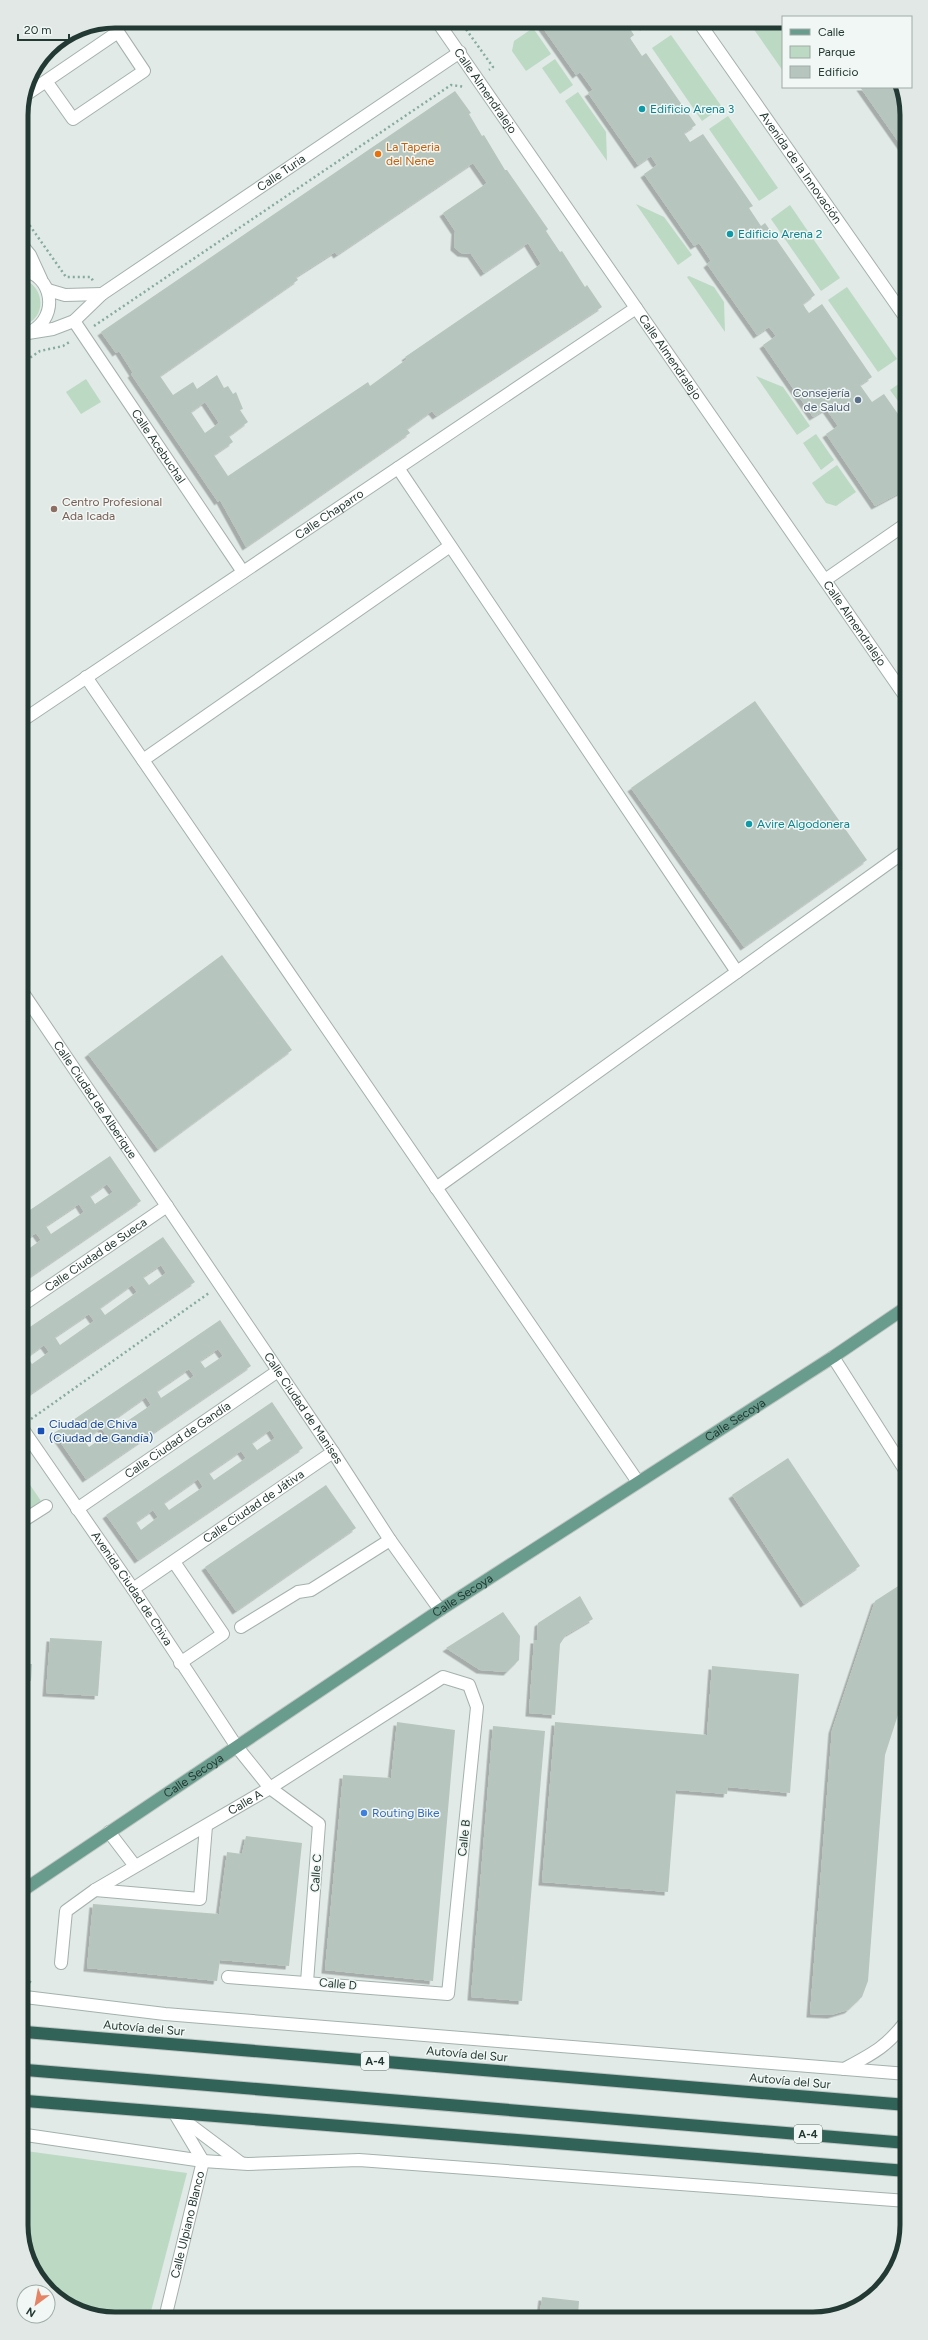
<svg xmlns="http://www.w3.org/2000/svg" width="928" height="2340" font-family="Figtree,sans-serif">
<style>
.green{fill:#bcd9c4}
.building{fill:#b7c5bf;fill-rule:evenodd;filter:url(#shadow)}
.lines{fill:none;stroke-linecap:round;stroke-linejoin:round}
.minor-casing{stroke:#a4b1ad;stroke-width:14}
.major-casing{stroke:#bdc4c2;stroke-width:14}
.highway-casing{stroke:#bdc4c2;stroke-width:14}
.path{stroke:#84ab9e;stroke-width:2.5;stroke-dasharray:2 3;stroke-linecap:butt}
.minor{stroke:#fff;stroke-width:12}
.major{stroke:#6a9c8e;stroke-width:12}
.highway{stroke:#326358;stroke-width:12}
.culture-dot{fill:#0f9aa8;stroke:#f1f7f4;stroke-width:1.5}
.food-dot{fill:#e8710a;stroke:#f1f7f4;stroke-width:1.5}
.service-dot{fill:#5c6f8a;stroke:#f1f7f4;stroke-width:1.5}
.education-dot{fill:#8d6e63;stroke:#f1f7f4;stroke-width:1.5}
.transit-dot{fill:#1a4fb4;stroke:#f1f7f4;stroke-width:1.5}
.shop-dot{fill:#3f7fe0;stroke:#f1f7f4;stroke-width:1.5}
.labels{text-anchor:middle;stroke-width:3;stroke-linejoin:round;paint-order:stroke}
.shield{fill:#f1f7f4;stroke:#61726d;stroke-width:1}
.shield-label{font-size:11px;font-weight:bold;fill:#233933}
.street-label{font-size:12px;fill:#233933;stroke:#f1f7f4}
.culture-label{font-size:12px;fill:#0d838f;stroke:#f1f7f4;text-anchor:start}
.food-label{font-size:12px;fill:#c56008;stroke:#f1f7f4;text-anchor:start}
.service-label{font-size:12px;fill:#4e5e75;stroke:#f1f7f4;text-anchor:end}
.education-label{font-size:12px;fill:#785e54;stroke:#f1f7f4;text-anchor:start}
.transit-label{font-size:12px;fill:#164399;stroke:#f1f7f4;text-anchor:start}
.shop-label{font-size:12px;fill:#366cbe;stroke:#f1f7f4;text-anchor:start}
.rim{fill:none;stroke:#233933;stroke-width:5}
</style>
<defs>
<filter id="shadow"><feDropShadow dx="-3.5" dy="3.5" stdDeviation="0" flood-color="#0004"/></filter>
</defs>
<rect width="100%" height="100%" fill="#e1eae6"/>
<g class="green">
<polygon points="634,21 654,21 640,31"/>
<polygon points="748,21 783,21 783,71"/>
<polygon points="533,28 551,54 526,71 512,51 514,41"/>
<polygon points="671,35 722,107 702,121 652,48"/>
<polygon points="555,59 573,85 560,94 542,68"/>
<polygon points="578,92 606,132 607,161 565,101"/>
<polygon points="728,116 778,188 759,201 709,129"/>
<polygon points="636,204 664,217 692,255 678,265"/>
<polygon points="790,205 840,278 821,291 771,219"/>
<polygon points="689,276 714,287 724,302 725,332 687,277"/>
<path d="M22,279c23,6 26,41 0,46z"/>
<polygon points="847,287 897,359 878,372 828,300"/>
<polygon points="756,376 783,387 810,426 797,435"/>
<polygon points="86,379 101,402 81,414 66,392"/>
<polygon points="903,381 903,408 890,390"/>
<polygon points="816,434 834,460 821,470 803,443"/>
<polygon points="837,465 856,492 836,506 826,503 812,483"/>
<polygon points="24,1476 41,1501 24,1512"/>
<polygon points="26,2151 187,2173 149,2319 109,2319 58,2299 26,2255"/>
</g>
<g class="building">
<polygon points="538,21 625,21 634,35 630,38 642,56 646,53 696,125 684,133 690,142 703,134 753,206 749,208 761,226 765,223 815,295 803,304 806,309 809,313 822,304 872,377 860,385 872,402 884,394 903,421 903,491 875,506 826,434 838,426 826,409 813,417 763,345 776,336 773,332 769,327 757,335 707,264 711,261 699,243 694,246 644,174 657,165 654,161 651,156 638,165 588,93 593,90 580,72 576,75"/>
<polygon points="860,87 902,87 902,94 898,97 902,103 902,147"/>
<path d="M455,91l16,22 -2,1 13,22 2,-1 21,35h2l41,59 -2,2 14,21 2,-1 23,36 2,-2 15,22 -166,109 -4,-5 -25,18 3,4 -164,114 -26,-47 -2,2 -87,-128 2,-1 -14,-22 -3,2 -15,-21zM473,163l14,20 -44,30 12,18 -1,16 7,6 10,1 13,19 44,-30 13,21 -136,93 2,2 -37,27 -2,-4 -140,94 -14,-21 19,-13 -4,-6 19,-14 -8,-12 3,-1 -7,-17 -3,2 -5,-8 -4,2 -7,-13 -20,14 -4,-7 -20,13 -13,-19 138,-96 -2,-3 39,-25 2,3zM205,402l14,21 -14,10 -14,-21z"/>
<polygon points="755,701 867,860 744,947 631,788"/>
<polygon points="222,955 292,1050 158,1149 88,1054"/>
<path d="M110,1156l31,45 -117,80v-29l17,-12 -5,-7 -12,8v-27zM107,1184l6,8 -18,12 -5,-8zM79,1204l5,8 -33,22 -5,-8z"/>
<path d="M163,1237l32,45 -166,113 -5,-7v-57zM161,1265l5,8 -17,12 -6,-8zM132,1285l5,7 -32,23 -5,-7zM89,1314l5,7 -34,24 -5,-8zM44,1345l5,7 -17,12 -5,-7z"/>
<path d="M220,1320l31,46 -165,113 -32,-46zM218,1349l5,7 -18,12 -5,-7zM189,1369l5,7 -33,22 -4,-7zM146,1397l5,8 -34,23 -5,-7zM101,1428l5,7 -17,12 -5,-7z"/>
<path d="M272,1402l31,46 -165,112 -32,-45zM270,1430l5,8 -18,12 -5,-7zM241,1451l5,7 -32,22 -5,-7zM198,1479l5,8 -34,23 -5,-7zM153,1510l5,7 -17,13 -5,-8z"/>
<polygon points="788,1458 860,1566 804,1604 732,1495"/>
<polygon points="326,1485 356,1528 236,1611 205,1567"/>
<polygon points="906,1581 906,1690 885,1755 868,1981 862,1997 848,2010 831,2015 810,2014 832,1730 875,1601"/>
<polygon points="580,1596 593,1619 566,1635 560,1644 555,1715 529,1713 534,1640 537,1640 538,1623"/>
<polygon points="503,1612 520,1636 519,1660 507,1672 480,1670 446,1648"/>
<polygon points="50,1638 102,1641 98,1696 46,1693"/>
<polygon points="25,1664 32,1664 31,1681 25,1680"/>
<polygon points="712,1666 799,1674 790,1793 728,1787 727,1794 676,1790 668,1892 542,1882 555,1722 707,1735"/>
<polygon points="25,1700 28,1700 27,1717 25,1716"/>
<polygon points="397,1722 455,1730 433,1981 325,1970 343,1775 391,1778"/>
<polygon points="493,1726 545,1731 522,2001 471,1997"/>
<polygon points="246,1836 302,1843 289,1966 220,1960 217,1981 87,1968 93,1904 219,1914 227,1852 242,1854"/>
<polygon points="542,2297 579,2301 578,2316 540,2313"/>
</g>
<g class="lines">
<defs>
<g id="minor">
<path id="s1" d="M437,21l466,672"/>
<path id="s2" d="M698,21l205,293"/>
<polyline points="24,96 118,32 144,71 73,119 46,81"/>
<polyline points="21,244 30,255 41,279"/>
<path d="M22,270c31,5 37,46 10,61"/>
<polyline points="48,290 65,295 102,294"/>
<path id="s3" d="M74,321l169,251"/>
<path id="s4" d="M28,333l25,-4 21,-8 28,-27 358,-242"/>
<polyline points="398,468 737,972"/>
<polyline points="825,580 903,526"/>
<polyline points="86,677 638,1482"/>
<path id="s5" d="M23,720l613,-412"/>
<polyline points="143,760 450,546"/>
<path id="s6" d="M23,993l310,459 57,88 50,70"/>
<polyline points="436,1188 904,852"/>
<path id="s7" d="M24,1304l143,-98"/>
<polyline points="833,1357 905,1470"/>
<path id="s8" d="M24,1431l109,158 104,158 33,41 49,36 -12,158"/>
<path id="s9" d="M77,1509l201,-138"/>
<polyline points="24,1520 46,1506"/>
<polyline points="174,1562 223,1634 180,1663"/>
<path id="s10" d="M133,1589l200,-137"/>
<polyline points="241,1627 298,1592 311,1590 390,1540"/>
<polyline points="109,1832 135,1866"/>
<polyline points="95,1890 200,1899 206,1826"/>
<path id="s11" d="M61,1963l5,-52 29,-21 175,-102 173,-111 26,8 8,22 -29,287 -220,-17"/>
<polyline points="25,1997 165,2014 907,2074"/>
<path d="M844,2069c28,-15 43,-22 63,-49"/>
<polyline points="181,2118 241,2163"/>
<polyline points="26,2135 203,2161 248,2164 359,2160 907,2201"/>
<path id="s12" d="M165,2318l38,-157 -28,-47"/>
</g>
<g id="major">
<path id="s13" d="M25,1889l415,-279 393,-253 72,-49"/>
</g>
<g id="highway">
<polyline points="25,2032 907,2105"/>
<polyline points="26,2070 907,2143"/>
<polyline points="26,2101 907,2171"/>
</g>
</defs>
<use href="#minor" class="minor-casing"/>
<use href="#major" class="major-casing"/>
<use href="#highway" class="highway-casing"/>
<g class="path">
<polyline points="465,21 463,25 493,67 489,70"/>
<polyline points="21,213 66,277 91,277 93,281"/>
<polyline points="94,326 451,85 465,87"/>
<polyline points="22,363 40,351 63,346 71,341"/>
<polyline points="31,1419 209,1293"/>
<polyline points="25,1979 32,1983"/>
</g>
<use href="#minor" class="minor"/>
<use href="#major" class="major"/>
<use href="#highway" class="highway"/>
</g>
<g class="culture-dot">
<circle cx="642" cy="109" r="4"/>
<circle cx="730" cy="234" r="4"/>
<circle cx="749" cy="824" r="4"/>
</g>
<circle class="food-dot" cx="378" cy="154" r="4"/>
<circle class="service-dot" cx="858" cy="400" r="4"/>
<circle class="education-dot" cx="54" cy="509" r="4"/>
<rect class="transit-dot" x="37" y="1427" width="8" height="8" rx="2"/>
<circle class="shop-dot" cx="364" cy="1813" r="4"/>
<g class="labels">
<g class="shield">
<rect x="361" y="2052" width="28" height="18" rx="3"/>
<rect x="794" y="2125" width="28" height="18" rx="3"/>
</g>
<g class="shield-label">
<text x="375" y="2065">A-4</text>
<text x="808" y="2138">A-4</text>
</g>
<g class="street-label">
<text dy="4" stroke="none"><textPath href="#s1" startOffset="85">Calle Almendralejo</textPath></text>
<text dy="4" stroke="none"><textPath href="#s2" startOffset="179">Avenida de la Innovación</textPath></text>
<text dy="4" stroke="none"><textPath href="#s4" startOffset="303">Calle Turia</textPath></text>
<text dy="4" stroke="none"><textPath href="#s1" startOffset="409">Calle Almendralejo</textPath></text>
<text dy="4" stroke="none"><textPath href="#s3" startOffset="151">Calle Acebuchal</textPath></text>
<text dy="4" stroke="none"><textPath href="#s5" startOffset="369">Calle Chaparro</textPath></text>
<text dy="4" stroke="none"><textPath href="#s1" startOffset="733">Calle Almendralejo</textPath></text>
<text dy="4" stroke="none"><textPath href="#s6" startOffset="129">Calle Ciudad de Alberique</textPath></text>
<text dy="4" stroke="none"><textPath href="#s7" startOffset="87">Calle Ciudad de Sueca</textPath></text>
<text dy="4" stroke="none"><textPath href="#s6" startOffset="501">Calle Ciudad de Manises</textPath></text>
<text dy="4" stroke="none"><textPath href="#s13" startOffset="851">Calle Secoya</textPath></text>
<text dy="4" stroke="none"><textPath href="#s9" startOffset="122">Calle Ciudad de Gandía</textPath></text>
<text dy="4" stroke="none"><textPath href="#s10" startOffset="146">Calle Ciudad de Játiva</textPath></text>
<text dy="4" stroke="none"><textPath href="#s8" startOffset="191">Avenida Ciudad de Chiva</textPath></text>
<text dy="4" stroke="none"><textPath href="#s13" startOffset="527">Calle Secoya</textPath></text>
<text dy="4" stroke="none"><textPath href="#s13" startOffset="203">Calle Secoya</textPath></text>
<text dy="4" stroke="none"><textPath href="#s11" startOffset="262">Calle A</textPath></text>
<text transform="translate(464 1838) rotate(-84)" y="4">Calle B</text>
<text transform="translate(316 1873) rotate(-86)" y="4">Calle C</text>
<text transform="translate(338 1984) rotate(5)" y="4">Calle D</text>
<text transform="translate(144 2028) rotate(5)" y="4">Autovía del Sur</text>
<text transform="translate(467 2054) rotate(5)" y="4">Autovía del Sur</text>
<text transform="translate(790 2081) rotate(5)" y="4">Autovía del Sur</text>
<text dy="4" stroke="none"><textPath href="#s12" startOffset="96">Calle Ulpiano Blanco</textPath></text>
</g>
<g class="culture-label">
<text x="650" y="113">Edificio Arena 3</text>
<text x="738" y="238">Edificio Arena 2</text>
<text x="757" y="828">Avire Algodonera</text>
</g>
<g class="food-label">
<text x="386" y="151">La Taperia<tspan x="386" dy="14">del Nene</tspan></text>
</g>
<g class="service-label">
<text x="850" y="397">Consejería<tspan x="850" dy="14">de Salud</tspan></text>
</g>
<g class="education-label">
<text x="62" y="506">Centro Profesional<tspan x="62" dy="14">Ada Icada</tspan></text>
</g>
<g class="transit-label">
<text x="49" y="1428">Ciudad de Chiva<tspan x="49" dy="14">(Ciudad de Gandía)</tspan></text>
</g>
<g class="shop-label">
<text x="372" y="1817">Routing Bike</text>
</g>
</g>
<path d="M0 0H928V2340H0ZM115 28H813A87 87 0 0 1 900 115V2225A87 87 0 0 1 813 2312H115A87 87 0 0 1 28 2225V115A87 87 0 0 1 115 28Z" fill="#e1e8e5" fill-rule="evenodd"/>
<path class="rim" d="M115 28H813A87 87 0 0 1 900 115V2225A87 87 0 0 1 813 2312H115A87 87 0 0 1 28 2225V115A87 87 0 0 1 115 28Z"/>
<rect x="782" y="16" width="130" height="72" fill="#f1f7f4" stroke="#9faba7"/>
<rect x="790" y="29" width="20" height="6" fill="#6a9c8e" stroke="#9faba7"/>
<text x="818" y="36" font-size="12" fill="#233933">Calle</text>
<rect x="790" y="46" width="20" height="12" fill="#bcd9c4" stroke="#9faba7"/>
<text x="818" y="56" font-size="12" fill="#233933">Parque</text>
<rect x="790" y="66" width="20" height="12" fill="#b7c5bf" stroke="#9faba7"/>
<text x="818" y="76" font-size="12" fill="#233933">Edificio</text>
<g transform="translate(36 2304) rotate(212)"><circle r="19" fill="#f1f7f4" stroke="#9faba7"/>
<path d="M0-3L7 15L0 10L-7 15Z" fill="#e58365"/>
<text y="-6" font-size="11" font-weight="bold" text-anchor="middle" fill="#233933">N</text>
</g>
<path d="M18 34v6h51v-6" fill="none" stroke="#233933" stroke-width="2"/>
<text x="24" y="34" font-size="12" fill="#233933" stroke="#f1f7f4" stroke-width="3" paint-order="stroke">20 m</text>
</svg>
